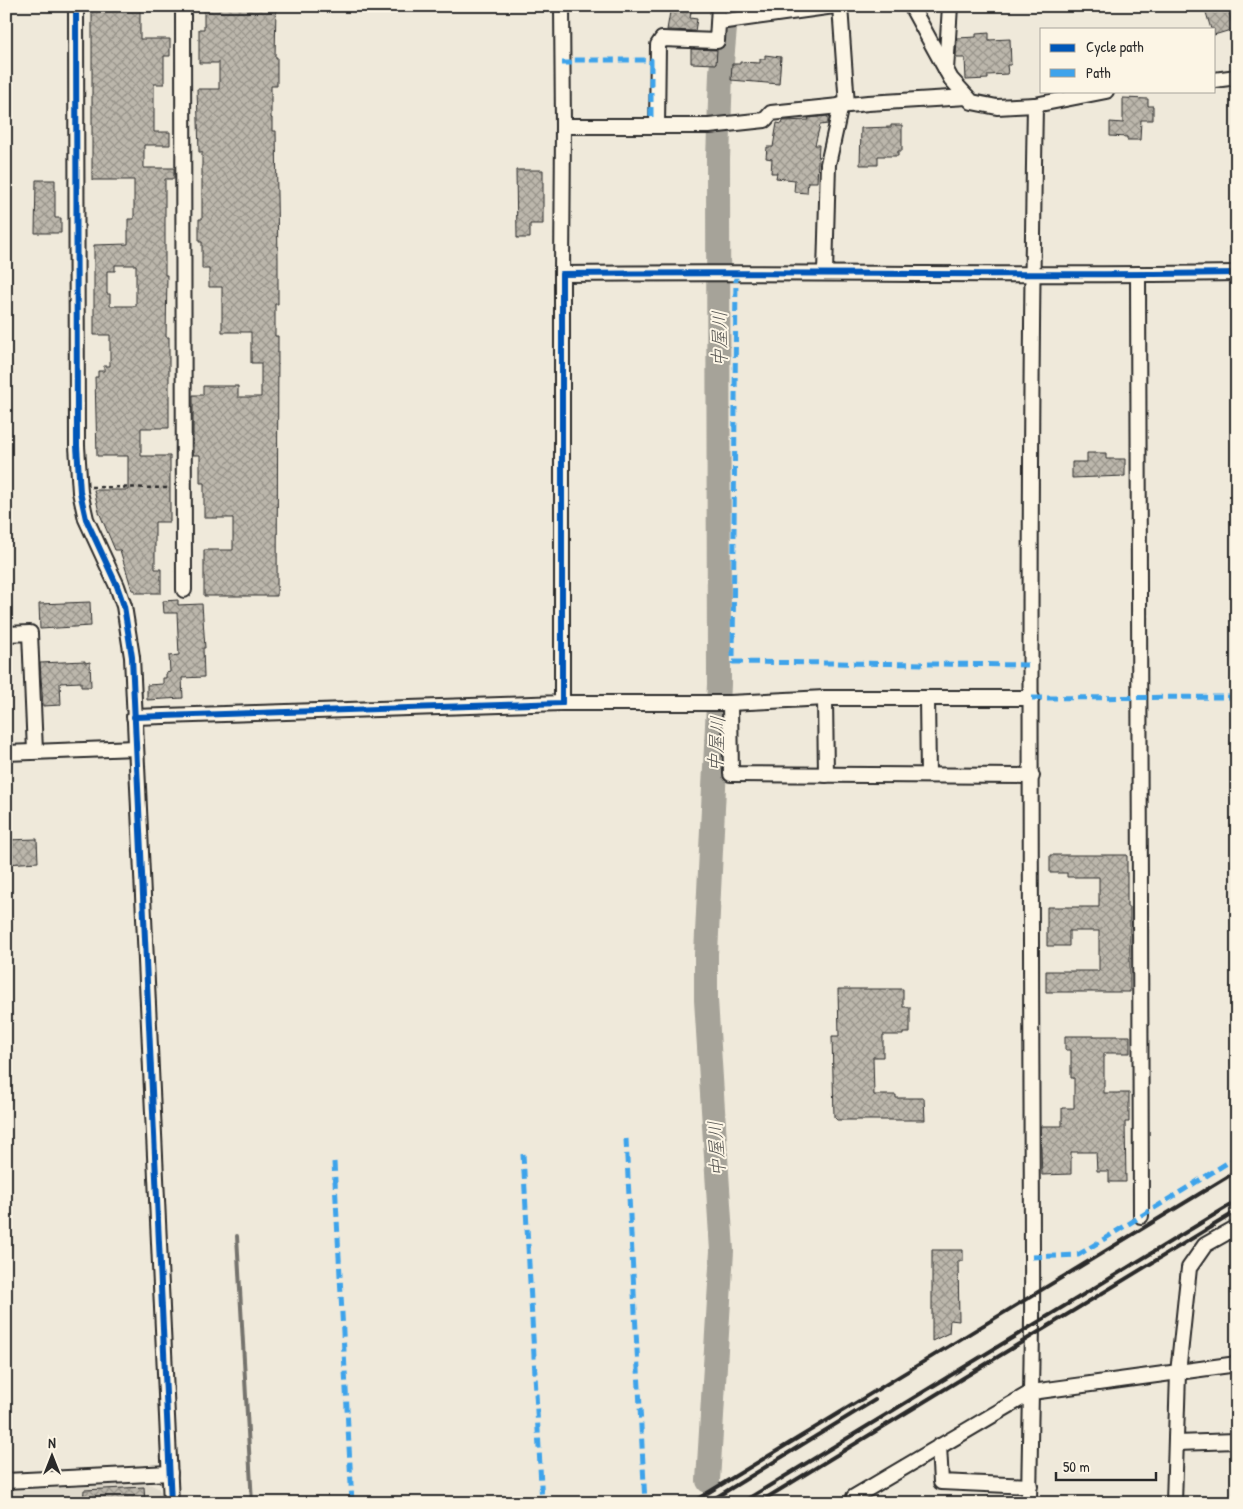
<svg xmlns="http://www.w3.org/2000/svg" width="1243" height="1509" font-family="'Patrick Hand','Klee One',sans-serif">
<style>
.built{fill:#e0dacc}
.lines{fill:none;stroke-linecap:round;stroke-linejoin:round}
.stream{stroke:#75736d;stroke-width:4}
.river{stroke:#a6a399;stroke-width:24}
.building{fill:url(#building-cross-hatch);stroke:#2b2b2b;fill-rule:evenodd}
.minor-casing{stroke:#2b2b2b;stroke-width:18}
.path{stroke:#2b2b2b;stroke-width:2.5;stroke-dasharray:4 4;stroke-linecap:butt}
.minor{stroke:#fcf5e5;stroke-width:14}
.rail{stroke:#2b2b2b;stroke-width:4}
.quiet{stroke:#3ea3eb;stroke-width:5;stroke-dasharray:10 5;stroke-linecap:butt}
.cycleway-casing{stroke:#fcf5e5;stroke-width:9}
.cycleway{stroke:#0057b8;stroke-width:6}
.labels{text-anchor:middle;stroke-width:4;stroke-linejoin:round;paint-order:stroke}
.water-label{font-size:19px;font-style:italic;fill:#565552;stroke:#fcf5e5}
</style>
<defs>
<pattern id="building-cross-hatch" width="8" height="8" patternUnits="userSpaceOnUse" patternTransform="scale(1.25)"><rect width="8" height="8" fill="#bcb7ac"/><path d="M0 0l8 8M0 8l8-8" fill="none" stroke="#99958c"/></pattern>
</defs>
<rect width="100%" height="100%" fill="#efe9da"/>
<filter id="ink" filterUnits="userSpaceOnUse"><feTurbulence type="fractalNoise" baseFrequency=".02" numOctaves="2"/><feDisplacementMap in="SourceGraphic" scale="10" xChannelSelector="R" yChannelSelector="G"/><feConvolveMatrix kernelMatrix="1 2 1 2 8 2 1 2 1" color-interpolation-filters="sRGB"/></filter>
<g filter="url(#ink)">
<polygon class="built" points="147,1483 158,1488 163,1496 164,1503 6,1503 6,1491"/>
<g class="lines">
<polyline class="stream" points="237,1236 252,1503"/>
<polyline class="river" points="708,1481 722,1251 706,1000 706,954 719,684 718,159 721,73 727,6"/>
</g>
<g class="building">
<path d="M92,6h48v33h30v17h-6v28h-10v48h16v13h-26v23h30v11h-9v96h2l-1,62h3v91h-28v28h29v66h-15v47h6v24h-26v-3h-3l-12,-40h-5l-16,-38 -5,-22h34v-34h-31l-2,-79h3v-6h6v-5h6v-31h-16v-90l34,-1v-25h6v-39h-42zM115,265h21v41h-26v-12h-3v-23h8z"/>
<polygon points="204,6 276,6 275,57 277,57 277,86 271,86 271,118 272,118 272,131 276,131 278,259 278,304 275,304 275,336 278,336 277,596 204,596 204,550 233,550 233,518 204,518 204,483 200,483 200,455 193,455 193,395 203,395 203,386 238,386 238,397 261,397 261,363 251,363 251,332 222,332 222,287 209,287 209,269 202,269 202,242 199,242 199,219 202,219 202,152 199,152 197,89 219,89 219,63 199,63 199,29 204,29"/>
<polygon points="671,6 692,6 690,18 697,19 695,31 667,30"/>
<polygon points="1204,6 1227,6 1234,29 1214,35 1214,29 1211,29"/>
<polygon points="989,33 989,40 1010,39 1011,65 1007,65 1008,74 988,75 988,79 966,80 965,58 956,58 957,38 976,37 976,34"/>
<polygon points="691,49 717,50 716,64 691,63"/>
<polygon points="765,55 781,57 779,84 731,80 732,64 740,64 740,62 760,63 760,59 765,59"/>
<polygon points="1123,98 1148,99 1148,106 1153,106 1153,120 1141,120 1140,140 1127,140 1127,137 1110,136 1110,122 1123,123"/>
<polygon points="828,116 828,124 820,125 815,145 819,145 817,182 808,182 807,193 794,192 795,180 776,178 777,173 771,173 772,159 766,158 767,147 773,147 777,123 782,124 783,121 809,120 808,118"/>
<polygon points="891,125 902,125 902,151 898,151 898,156 878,156 878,165 860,165 861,128 891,127"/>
<polygon points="516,170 543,170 543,224 530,224 530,238 517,238"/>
<polygon points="36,180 55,180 55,218 61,218 61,233 35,233"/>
<polygon points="1087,453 1106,453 1106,459 1125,459 1125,476 1072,478 1072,462 1087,462"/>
<polygon points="178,600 178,605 202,604 205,648 203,648 204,677 182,678 183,698 147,700 147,685 163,684 163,678 166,678 166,673 170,672 169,656 179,655 177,613 164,613 163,601"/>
<polygon points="90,602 91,626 40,629 39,604"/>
<polygon points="85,661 85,663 90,662 91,687 81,687 81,682 60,683 61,705 43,706 40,663"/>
<polygon points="37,839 38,862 6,864 6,840"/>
<polygon points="1050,855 1127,855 1127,907 1130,907 1130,992 1046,992 1046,971 1099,971 1099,931 1069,931 1069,946 1047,946 1047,907 1099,907 1099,877 1067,877 1067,873 1050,873"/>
<polygon points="838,989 903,989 903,1007 910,1007 910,1033 903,1033 903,1035 883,1035 883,1057 873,1057 874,1095 896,1095 896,1098 924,1098 925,1120 837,1120 834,1117 832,1036 839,1036"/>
<polygon points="1065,1036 1130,1036 1130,1053 1104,1053 1104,1093 1129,1093 1129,1122 1125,1122 1126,1182 1109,1182 1109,1171 1097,1171 1096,1152 1071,1152 1071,1174 1042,1175 1040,1126 1062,1126 1062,1108 1074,1108 1074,1078 1071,1078 1071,1050 1065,1050"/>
<polygon points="932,1250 963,1250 963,1261 958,1261 959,1321 950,1320 949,1333 932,1341"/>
<polygon points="144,1487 145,1503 83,1503 84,1490"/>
</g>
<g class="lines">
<defs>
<g id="minor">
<polyline points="76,6 77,446 80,492 86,519 117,586 124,606 132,657 171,1503"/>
<polyline points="183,6 184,590"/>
<polyline points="562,6 563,126 562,274"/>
<polyline points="840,6 847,105"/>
<polyline points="911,6 951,79 972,102 997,107 1035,105 1106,91"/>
<polyline points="719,22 834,6"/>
<polyline points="946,70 950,6"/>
<polyline points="1214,80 1237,77"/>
<polyline points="563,126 709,126 765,120 771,113 868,103 967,97"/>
<polyline points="657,126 658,45 662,39 717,41 719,6"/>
<polyline points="825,273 828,164 841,105"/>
<polyline points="1138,274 1141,1216"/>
<polyline points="6,634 30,633 35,751"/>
<polyline points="825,698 826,775"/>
<polyline points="927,698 928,775"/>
<polyline points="562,703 730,703 825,698 1032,698"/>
<polyline points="730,703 731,774 1032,776"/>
<path d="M134,717l428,-14v-429c225,-3 450,3 675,-1"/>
<polyline points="6,753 136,748"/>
<polyline points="1176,1443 1237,1441"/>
<polyline points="939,1446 941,1482 1030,1486"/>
<polyline points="6,1481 170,1473"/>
<polyline points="854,1503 854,1497 1032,1392 1237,1364"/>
<path d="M1029,1503c1,-82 4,-164 3,-246 -1,-384 -4,-768 3,-1152"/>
<polyline points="1174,1503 1178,1373 1189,1268 1205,1245 1237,1227"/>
</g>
</defs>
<use href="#minor" class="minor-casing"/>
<polyline class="path" points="91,487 171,488"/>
<use href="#minor" class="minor"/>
<g class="rail">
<polyline points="691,1503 1237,1171"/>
<polyline points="707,1503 875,1400"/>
<polyline points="741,1503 1237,1201"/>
<polyline points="758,1503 1237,1211"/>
</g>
<g class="quiet">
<polyline points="562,63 572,63 573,60 651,60 651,64"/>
<polyline points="651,117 651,64 658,64"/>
<polyline points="736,272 733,662 1032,665"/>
<polyline points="1032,698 1237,697"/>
<polyline points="626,1139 645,1503"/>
<polyline points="523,1154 542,1503"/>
<polyline points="334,1162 352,1503"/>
<polyline points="1032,1257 1078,1255 1237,1157"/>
</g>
<defs>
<g id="cycleway">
<polyline points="76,6 77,446 80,492 86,519 117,586 124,606 132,657 171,1503"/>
<path d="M134,717l428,-14v-429c225,-3 450,3 675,-1"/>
</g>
</defs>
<use href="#cycleway" class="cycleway-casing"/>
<use href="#cycleway" class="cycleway"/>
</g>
</g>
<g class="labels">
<g class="water-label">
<text transform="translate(719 339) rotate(-90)" y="7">中屋川</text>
<text transform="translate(716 744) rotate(-87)" y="7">中屋川</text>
<text transform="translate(716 1149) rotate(-93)" y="7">中屋川</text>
</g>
</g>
<rect width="1243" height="1509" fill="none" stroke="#fcf5e5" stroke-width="25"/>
<rect x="12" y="12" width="1218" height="1484" fill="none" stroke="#2b2b2b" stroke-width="2" filter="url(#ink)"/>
<rect x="1040" y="28" width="175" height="65" fill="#fcf5e5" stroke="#a8a49b"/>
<rect x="1050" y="44" width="25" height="8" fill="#0057b8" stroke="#a8a49b"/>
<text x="1086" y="52" font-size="15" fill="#2b2b2b">Cycle path</text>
<rect x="1050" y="69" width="25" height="8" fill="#3ea3eb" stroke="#a8a49b"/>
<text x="1086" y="78" font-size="15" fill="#2b2b2b">Path</text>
<g transform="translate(52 1456)" stroke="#fcf5e5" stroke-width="4" paint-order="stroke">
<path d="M0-4L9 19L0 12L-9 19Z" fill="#2b2b2b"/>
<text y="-8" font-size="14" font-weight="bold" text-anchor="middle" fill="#2b2b2b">N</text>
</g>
<path d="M1056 1472v8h100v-8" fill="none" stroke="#2b2b2b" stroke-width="2.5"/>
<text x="1063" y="1472" font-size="15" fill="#2b2b2b" stroke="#fcf5e5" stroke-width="4" paint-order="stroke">50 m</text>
</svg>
